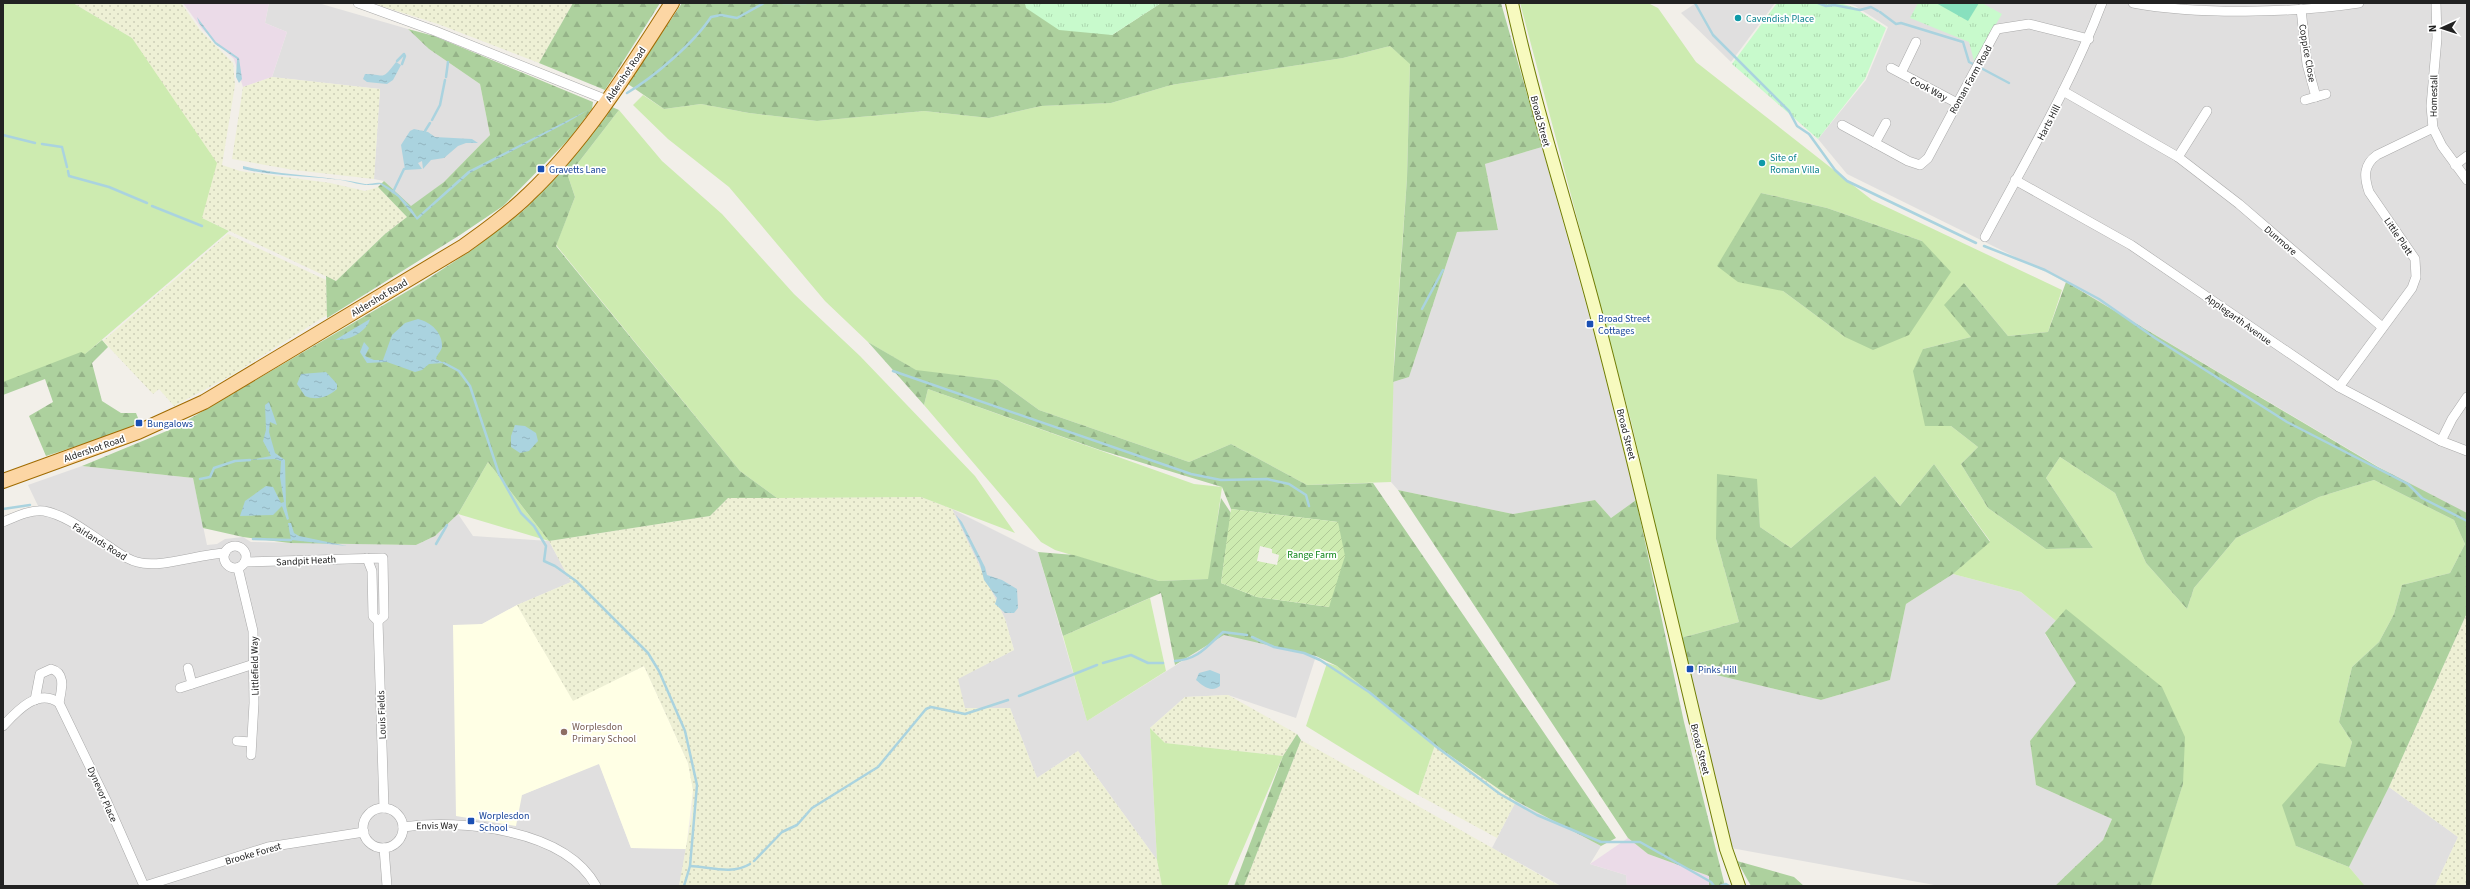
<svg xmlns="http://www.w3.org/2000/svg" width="2470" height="889" font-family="'Source Sans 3',sans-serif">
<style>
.residential{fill:#e0dfdf}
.industrial{fill:#ebdbe8}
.education{fill:#ffffe5}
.farmland{fill:url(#farmland-dots)}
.grass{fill:#cdebb0;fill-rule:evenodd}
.forest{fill:url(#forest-firs)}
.park{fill:url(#park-tufts)}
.garden{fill:url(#garden-furrows);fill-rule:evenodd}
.pitch{fill:#88e0be}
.water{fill:url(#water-ripples)}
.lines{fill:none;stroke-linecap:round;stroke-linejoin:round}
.stream{stroke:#aad3df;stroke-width:2.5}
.street-casing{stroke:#a9a9a9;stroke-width:10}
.secondary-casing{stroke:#707d05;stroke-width:14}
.primary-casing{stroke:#a06b00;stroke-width:16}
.street{stroke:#fff;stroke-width:9}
.secondary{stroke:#f7fabf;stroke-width:12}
.primary{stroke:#fcd6a4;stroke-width:14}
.culture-dot{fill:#0f9aa8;stroke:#fff;stroke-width:1.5}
.transit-dot{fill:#1a4fb4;stroke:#fff;stroke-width:1.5}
.education-dot{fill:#8d6e63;stroke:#fff;stroke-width:1.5}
.labels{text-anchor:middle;stroke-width:3.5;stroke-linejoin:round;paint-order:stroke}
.culture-label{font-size:10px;fill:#0d838f;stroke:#fff;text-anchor:start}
.street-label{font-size:10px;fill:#222;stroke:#fff}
.transit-label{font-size:10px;fill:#164399;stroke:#fff;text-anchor:start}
.park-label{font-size:10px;fill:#0c8416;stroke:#fff}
.education-label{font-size:10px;fill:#785e54;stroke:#fff;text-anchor:start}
</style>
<defs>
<pattern id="farmland-dots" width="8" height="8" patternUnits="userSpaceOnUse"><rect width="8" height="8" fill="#eef0d5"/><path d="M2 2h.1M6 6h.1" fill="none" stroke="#ccceb7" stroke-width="1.8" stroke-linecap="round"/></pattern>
<pattern id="forest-firs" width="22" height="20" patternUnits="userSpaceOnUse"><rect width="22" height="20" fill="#add19e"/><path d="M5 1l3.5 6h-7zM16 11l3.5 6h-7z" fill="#95b388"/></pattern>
<pattern id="park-tufts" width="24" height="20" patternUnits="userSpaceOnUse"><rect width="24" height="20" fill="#c8facc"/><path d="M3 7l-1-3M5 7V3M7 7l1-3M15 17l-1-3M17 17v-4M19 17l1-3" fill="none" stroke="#acd6af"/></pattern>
<pattern id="garden-furrows" width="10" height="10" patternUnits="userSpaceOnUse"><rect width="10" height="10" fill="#cdebb0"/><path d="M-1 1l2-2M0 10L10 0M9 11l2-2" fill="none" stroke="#b0c997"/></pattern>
<pattern id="water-ripples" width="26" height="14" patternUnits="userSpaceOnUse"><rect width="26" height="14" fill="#aad3df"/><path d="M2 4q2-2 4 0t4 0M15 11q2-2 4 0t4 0" fill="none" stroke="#92b5bf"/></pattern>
</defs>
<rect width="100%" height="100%" fill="#f2efe9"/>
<g class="residential">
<polygon points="269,3 318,3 408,29 429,49 480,84 490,135 444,182 411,207 384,181 374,179 380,89 272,77 287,32 265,23"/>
<polygon points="1696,3 1775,3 1731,62 1681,13"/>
<polygon points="1845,3 2467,3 2467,513 2433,499 2066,282 1847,174 1818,139 1866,80 1888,27 1855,6"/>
<polygon points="1542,147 1594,333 1636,500 1611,518 1595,500 1513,514 1398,490 1391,482 1393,382 1409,377 1457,232 1498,229 1485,164"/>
<polygon points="82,466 193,478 207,545 217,544 225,539 243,537 251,542 416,545 435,536 458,514 473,536 549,541 571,582 517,605 482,624 522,795 599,763 631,848 686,849 679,886 3,886 3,522 39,508 28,485"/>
<polygon points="952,509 1038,552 1087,721 1224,635 1241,636 1316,656 1296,718 1228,695 1185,697 1150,728 1157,860 1078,751 1037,778 1010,708 965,709 957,679 1014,650 1005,619"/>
<polygon points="1953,574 2021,592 2056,621 2045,634 2077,683 2030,741 2036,785 2112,819 2103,840 2055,886 1940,886 1731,848 1687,668 1821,700 1890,680 1906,604"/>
<polygon points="2389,787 2458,837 2435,886 2365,886 2349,867"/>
<polygon points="1516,801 1601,846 1590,864 1626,875 1627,886 1561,886 1492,848"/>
</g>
<g class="industrial">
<polygon points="183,3 269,3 265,23 287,32 272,77 243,87 234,59 202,29"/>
<polygon points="1628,838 1648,854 1709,876 1709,886 1627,886 1626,875 1590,864"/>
</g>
<polygon class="education" points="517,605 573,700 644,666 688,763 693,790 686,849 631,848 599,764 522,795 516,826 456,816 453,625 482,624"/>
<g class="farmland">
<polygon points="73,3 181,3 200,30 233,63 235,85 222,165 240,171 330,183 365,191 378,187 407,217 385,234 336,281 202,218 132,38"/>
<polygon points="379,3 573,3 539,63 438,24 378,5"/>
<polygon points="272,77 380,89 374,179 294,170 232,159 243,87"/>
<polygon points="228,234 326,280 327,315 232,375 174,406 159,389 153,394 103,341"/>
<polygon points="921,497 952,509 1005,619 1014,650 958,679 965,708 1010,708 1037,778 1078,751 1157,860 1162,886 679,886 692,814 693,790 688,763 644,666 573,701 517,605 571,582 549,541 710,516 728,498"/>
<polygon points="2467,613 2467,886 2435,886 2458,837 2389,787"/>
<polygon points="1228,695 1297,734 1283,756 1164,743 1150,728 1185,697"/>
<polygon points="1301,740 1556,884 1561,886 1244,886"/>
<polygon points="1435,745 1516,801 1497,838 1418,795"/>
</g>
<g class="grass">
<polygon points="3,3 73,3 132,38 217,163 202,218 229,231 84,355 3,388"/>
<path d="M1520,3h128l10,5 38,54 176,138 190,90 -14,42 -40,4 -44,-53 7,54 -48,12 28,77 27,21 -17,17 27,44 58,41 47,-1 -47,-70 14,-21 55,36 31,70 41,46 7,-21 42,-50 83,-41 55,-17 80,40 11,24 -15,29 -48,12 -8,29 -15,28 -27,25 -13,55 13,20 -7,26 -49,78 53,21 16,19 -215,-1 33,-101 -117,-174 -10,11 -35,-29 -68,-18 37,-33 -56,-77 -34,42 -25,-30 -84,72 -31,-21 -4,-48 -40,60 23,83 -58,16 -49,-213zM1761,193l66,15 95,33 -77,96 -62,-46z"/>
<polygon points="1390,46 1410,63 1407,178 1394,360 1391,482 1307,485 1231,444 1189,462 1039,410 998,380 917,371 868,342 825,301 729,187 668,139 633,105 643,95 664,109 701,104 749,113 817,121 924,111 989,118 1041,106 1111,103 1171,85 1343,58"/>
<polygon points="619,110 662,161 722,214 794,294 860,356 975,476 1015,533 921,497 777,498 740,471 556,245 575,197 568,176"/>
<polygon points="928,389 1194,484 1222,487 1209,579 1159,581 1055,550 1041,542 924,405"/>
<polygon points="488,462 549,541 458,514"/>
<polygon points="1150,598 1166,671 1087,721 1063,636"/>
<polygon points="1327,663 1337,666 1435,745 1418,795 1306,726"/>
<polygon points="1150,728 1165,743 1283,756 1227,886 1162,886 1157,860"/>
</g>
<g class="forest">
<polygon points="573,3 660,3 605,90 539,63"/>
<polygon points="682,3 1025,3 1027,8 1112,35 1161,3 1501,3 1542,147 1485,164 1498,230 1457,232 1409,377 1393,382 1407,178 1410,64 1390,46 1343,58 1171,85 1111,103 1041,106 989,118 924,111 817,121 749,113 701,104 664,109 628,84"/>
<polygon points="408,29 434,36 593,102 592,109 570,138 503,206 460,235 327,318 326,276 336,281 385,234 407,217 378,187 384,181 411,206 444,182 490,135 480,84 429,49"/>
<polygon points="612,107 619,110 568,176 575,197 556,246 740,471 777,498 728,498 710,516 549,541 488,462 458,514 435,536 416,545 290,543 243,537 203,528 193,478 82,466 174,428 423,282 472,250 524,210 565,168"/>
<polygon points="1761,193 1827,208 1922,241 1951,272 1909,335 1873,350 1845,337 1783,291 1738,282 1717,266"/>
<polygon points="2066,282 2378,467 2467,513 2467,613 2389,787 2349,867 2296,846 2282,805 2319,763 2345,767 2352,742 2339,722 2352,667 2379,642 2394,614 2402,585 2450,573 2465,544 2454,520 2374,480 2319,497 2236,538 2194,588 2187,609 2146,563 2115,493 2060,457 2046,478 2093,548 2046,549 1988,508 1961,464 1978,447 1951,426 1925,426 1913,371 1923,349 1971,337 1944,305 1964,283 2008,336 2048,332"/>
<polygon points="102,340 108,347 92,363 102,401 121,413 136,413 140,423 127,430 46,456 29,416 53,402 45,379 3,395 3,382 81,352 85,354"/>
<polygon points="868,342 916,370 998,380 1039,410 1189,462 1231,444 1307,485 1373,483 1616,838 1601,846 1516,801 1435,745 1337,666 1316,656 1224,635 1175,665 1161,593 1063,636 1038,552 1074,555 1159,581 1208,579 1221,498 1231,513 1221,583 1257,597 1329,607 1338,522 1231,509 1222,487 1100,450 928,389 924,405"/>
<polygon points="1934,464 1990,542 1953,574 1906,604 1890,680 1821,700 1687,668 1681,638 1739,622 1716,539 1717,474 1757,479 1760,527 1791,548 1875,476 1900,506"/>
<polygon points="1398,490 1513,514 1595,500 1611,518 1636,500 1684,722 1725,886 1709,886 1709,876 1648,854 1628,838"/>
<polygon points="2066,609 2162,687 2185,737 2183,784 2151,885 2154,886 2055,886 2103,840 2112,819 2036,785 2030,741 2076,683 2045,633"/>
<polygon points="1297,734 1301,740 1244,886 1234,886 1283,756"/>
<polygon points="1737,861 1794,877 1804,886 1751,886"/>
</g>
<g class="park">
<polygon points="1025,3 1161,3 1112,35 1059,30 1026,8"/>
<polygon points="1777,3 1840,3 1853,7 1886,28 1865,79 1818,139 1732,64"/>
<polygon points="1918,3 1982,3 2002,14 1974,61 1969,42 1910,18"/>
</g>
<path class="garden" d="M1231,509l107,13 7,34 -16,51 -72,-10 -36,-14zM1260,546l12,3v4l7,2 -2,10 -20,-4z"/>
<polygon class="pitch" points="1936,3 1979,3 1968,21"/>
<g class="water">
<polygon points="197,17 216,42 239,58 242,79 239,83 236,77 237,59 215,44 199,23"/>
<path d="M396,62l5,3 -8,15 -6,4 -20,-2 -4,-3 2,-5c20,0 16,8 31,-12z"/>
<path d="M588,110l-20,12 -98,51 -53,47 -19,-23 -18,-13c-18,4 -30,-4 -48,-5 -30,-3 -60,-3 -89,-10v-3c40,10 81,9 122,18 5,1 13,-3 18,0 14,7 26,20 34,33l51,-46z"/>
<polygon points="414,129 428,132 435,137 472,139 478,143 466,143 458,146 444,158 431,160 423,169 422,161 418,163 422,169 405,170 401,145 410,131"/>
<path d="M370,319c-3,13 -22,22 -35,21z"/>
<path d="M418,319c13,3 25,14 24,28 -1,5 -5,7 -6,12l8,4 -15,1 -7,6 -7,2 -28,-10 -20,1 -7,-11 4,-10 5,6 -4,8 9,4h9l9,-25 13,-12z"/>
<path d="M326,372l11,12v5c-9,8 -20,12 -32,7l-8,-12 4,-10z"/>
<polygon points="269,402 277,425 270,422 269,432 275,453 285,460 286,506 289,519 287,520 282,506 273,515 240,516 245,501 266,486 273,487 281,503 284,502 280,477 281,461 275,459 250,460 271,456 263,441 266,430 265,405"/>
<polygon points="515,425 525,426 536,433 538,441 529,451 520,453 511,447 511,436"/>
<polygon points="956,515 962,522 985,567 987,575 1002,580 1017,589 1018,608 1014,613 1005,613 995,604 997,598 984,580 980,564"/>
<polygon points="288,523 291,523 294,533 299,536 347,546 291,540"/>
<path d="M1210,670l10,4v12c-9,7 -17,0 -24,-6l3,-7z"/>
</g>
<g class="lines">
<g class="stream">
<polyline points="783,3 806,3"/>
<polyline points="1695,3 1713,35 1789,111 1797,126 1809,134 1835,170 1847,181 1976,243"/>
<polyline points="1818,3 1826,6 1834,5 1860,10 1871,7 1878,11"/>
<polyline points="1880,12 1896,24 1901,23 1963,42 1969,62 1975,65"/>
<polyline points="397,61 404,54 405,56 402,64"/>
<polyline points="1979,67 2009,83"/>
<polyline points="446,77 448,62"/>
<path d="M627,93c27,-16 67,-50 84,-76l10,-2 16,3 27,-15"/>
<polyline points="432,120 440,105 445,80"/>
<polyline points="425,131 430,123"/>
<polyline points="3,135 35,143"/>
<polyline points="42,144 62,147 67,167"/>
<polyline points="68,171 69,176 109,187 147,203"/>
<polyline points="393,192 404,169"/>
<polyline points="152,206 202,226"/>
<polyline points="1984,246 2045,270 2099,299 2155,338 2287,422 2408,484 2422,498 2467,521"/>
<polyline points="1422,309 1443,270"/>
<polyline points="444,363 459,371 470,386 499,474 521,513 534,526 546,546 544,561 555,566 576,581 648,653 659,671 685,731 697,785 690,866 684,886"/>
<polyline points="893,371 1191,474 1221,480 1267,479 1289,484 1306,495 1309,506"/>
<polyline points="200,479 210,477 214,468 235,461 250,460"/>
<polyline points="3,509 30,505"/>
<polyline points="253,539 291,540"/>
<polyline points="436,544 447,525"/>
<polyline points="1252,637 1274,647 1304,653 1320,660 1369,692 1438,748 1500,794 1537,815 1601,842 1640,842 1711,882 1714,886"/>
<path d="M1175,661c24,-2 31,-14 48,-29l24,3"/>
<polyline points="1103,663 1131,655 1148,663 1163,663"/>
<polyline points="1019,696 1097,665"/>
<polyline points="754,861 782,832 797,825 812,808 878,767 926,709 931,707 965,714 1008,700"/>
<path d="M690,866c20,1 42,9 60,-2"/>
<polyline points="1720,886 1726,884 1729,886"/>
</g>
<defs>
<g id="street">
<polyline points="358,3 435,31 607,100"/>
<path d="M2133,3c64,12 161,10 226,0"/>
<polyline points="2436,3 2437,38 2431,106 2433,128 2442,146 2467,180"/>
<polyline points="2301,9 2307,64 2316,97"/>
<polyline points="1891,68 1957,103"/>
<polyline points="1901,73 1916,42"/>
<polyline points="2063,91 2178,157 2239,204 2381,326"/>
<polyline points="2305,100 2326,94"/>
<polyline points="1842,125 1908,161 1920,165 1928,158 1997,29 2029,24 2089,39"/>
<polyline points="1875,143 1886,123"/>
<polyline points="2178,157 2207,111"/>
<polyline points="2455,165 2467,156"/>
<polyline points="2015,180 2131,245 2339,387 2441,441 2467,451"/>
<path d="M1985,237c41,-77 86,-152 117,-234"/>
<path d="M2339,387l73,-99 4,-11 -1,-18 -46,-67c-5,-15 -6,-27 8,-37l56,-27"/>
<polyline points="2441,441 2452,419 2467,397"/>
<path d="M3,522c12,-5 28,-13 41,-11 22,4 43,21 61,33 11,7 20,15 32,18 23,7 62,-8 88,-9"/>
<circle cx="235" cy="557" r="11"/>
<polyline points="367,558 372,571 373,616 378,621 384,808"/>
<polyline points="245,562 383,558 384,616 378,621"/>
<polyline points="238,568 253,631 254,703 251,755"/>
<polyline points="188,668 192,684"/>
<polyline points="180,688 254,664"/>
<path d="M35,700l5,-26 11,-5c16,4 10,22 8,34"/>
<path d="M3,726c13,-14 35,-39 56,-23l48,99 37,84"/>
<polyline points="237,741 251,742"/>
<circle cx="383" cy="828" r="20"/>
<path d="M403,827c58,-8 162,2 193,59"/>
<polyline points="384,848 387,886"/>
<polyline points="145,886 268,847 364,832"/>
</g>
<path id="secondary" d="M1512,3c24,110 60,217 88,326 45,173 84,347 126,520l13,37"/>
<path id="primary" d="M3,481l135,-49 66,-30 260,-156c22,-16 45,-32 64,-51 58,-55 101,-125 144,-192"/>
</defs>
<use href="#street" class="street-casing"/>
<use href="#secondary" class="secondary-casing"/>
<use href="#primary" class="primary-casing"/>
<use href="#street" class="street"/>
<use href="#secondary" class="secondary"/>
<use href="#primary" class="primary"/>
</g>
<g class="culture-dot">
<circle cx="1738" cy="18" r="4"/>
<circle cx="1762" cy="163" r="4"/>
</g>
<g class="transit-dot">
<rect x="537" y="165" width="8" height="8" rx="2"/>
<rect x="1586" y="320" width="8" height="8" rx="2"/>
<rect x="135" y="419" width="8" height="8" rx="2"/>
<rect x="1686" y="665" width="8" height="8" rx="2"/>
<rect x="467" y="817" width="8" height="8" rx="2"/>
</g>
<circle class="education-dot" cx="564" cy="732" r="4"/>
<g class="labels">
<g class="culture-label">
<text x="1746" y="22">Cavendish Place</text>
<text x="1770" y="161">Site of<tspan x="1770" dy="12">Roman Villa</tspan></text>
</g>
<g class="street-label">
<text transform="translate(2308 53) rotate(80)" y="4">Coppice Close</text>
<text transform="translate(625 74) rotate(-56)" y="4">Aldershot Road</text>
<text transform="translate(1970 79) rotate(-61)" y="4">Roman Farm Road</text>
<text transform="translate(1929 88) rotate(28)" y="4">Cook Way</text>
<text transform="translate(2433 96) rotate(-89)" y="4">Homestall</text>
<text transform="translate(1541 121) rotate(75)" y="4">Broad Street</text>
<text transform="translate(2048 122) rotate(-63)" y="4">Harts Hill</text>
<text transform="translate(2399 236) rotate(56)" y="4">Little Platt</text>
<text transform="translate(2281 240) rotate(41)" y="4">Dunmore</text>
<text transform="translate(379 297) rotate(-31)" y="4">Aldershot Road</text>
<text transform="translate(2239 319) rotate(36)" y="4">Applegarth Avenue</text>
<text transform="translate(1627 434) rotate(76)" y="4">Broad Street</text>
<text transform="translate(94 448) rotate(-19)" y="4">Aldershot Road</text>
<text transform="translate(100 541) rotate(32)" y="4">Fairlands Road</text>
<text transform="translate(306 560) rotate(-3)" y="4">Sandpit Heath</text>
<text transform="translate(254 666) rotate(-91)" y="4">Littlefield Way</text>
<text transform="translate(381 715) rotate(-92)" y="4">Louis Fields</text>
<text transform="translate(1701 749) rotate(76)" y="4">Broad Street</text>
<text transform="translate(103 794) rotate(66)" y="4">Dynevor Place</text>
<text transform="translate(437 825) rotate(-1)" y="4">Envis Way</text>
<text transform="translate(253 853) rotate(-16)" y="4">Brooke Forest</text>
</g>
<g class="transit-label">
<text x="549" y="173">Gravetts Lane</text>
<text x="1598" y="322">Broad Street<tspan x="1598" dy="12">Cottages</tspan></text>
<text x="147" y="427">Bungalows</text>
<text x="1698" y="673">Pinks Hill</text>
<text x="479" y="819">Worplesdon<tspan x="479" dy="12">School</tspan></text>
</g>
<g class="park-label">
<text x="1312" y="558">Range Farm</text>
</g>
<g class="education-label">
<text x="572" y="730">Worplesdon<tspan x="572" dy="12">Primary School</tspan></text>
</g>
</g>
<rect width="2470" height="889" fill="none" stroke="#222222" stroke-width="8"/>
<g transform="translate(2442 28) rotate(267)" stroke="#ffffff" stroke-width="3" paint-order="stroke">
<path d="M0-3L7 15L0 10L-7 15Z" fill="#222222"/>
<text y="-6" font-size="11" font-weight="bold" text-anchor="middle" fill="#222222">N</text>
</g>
</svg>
